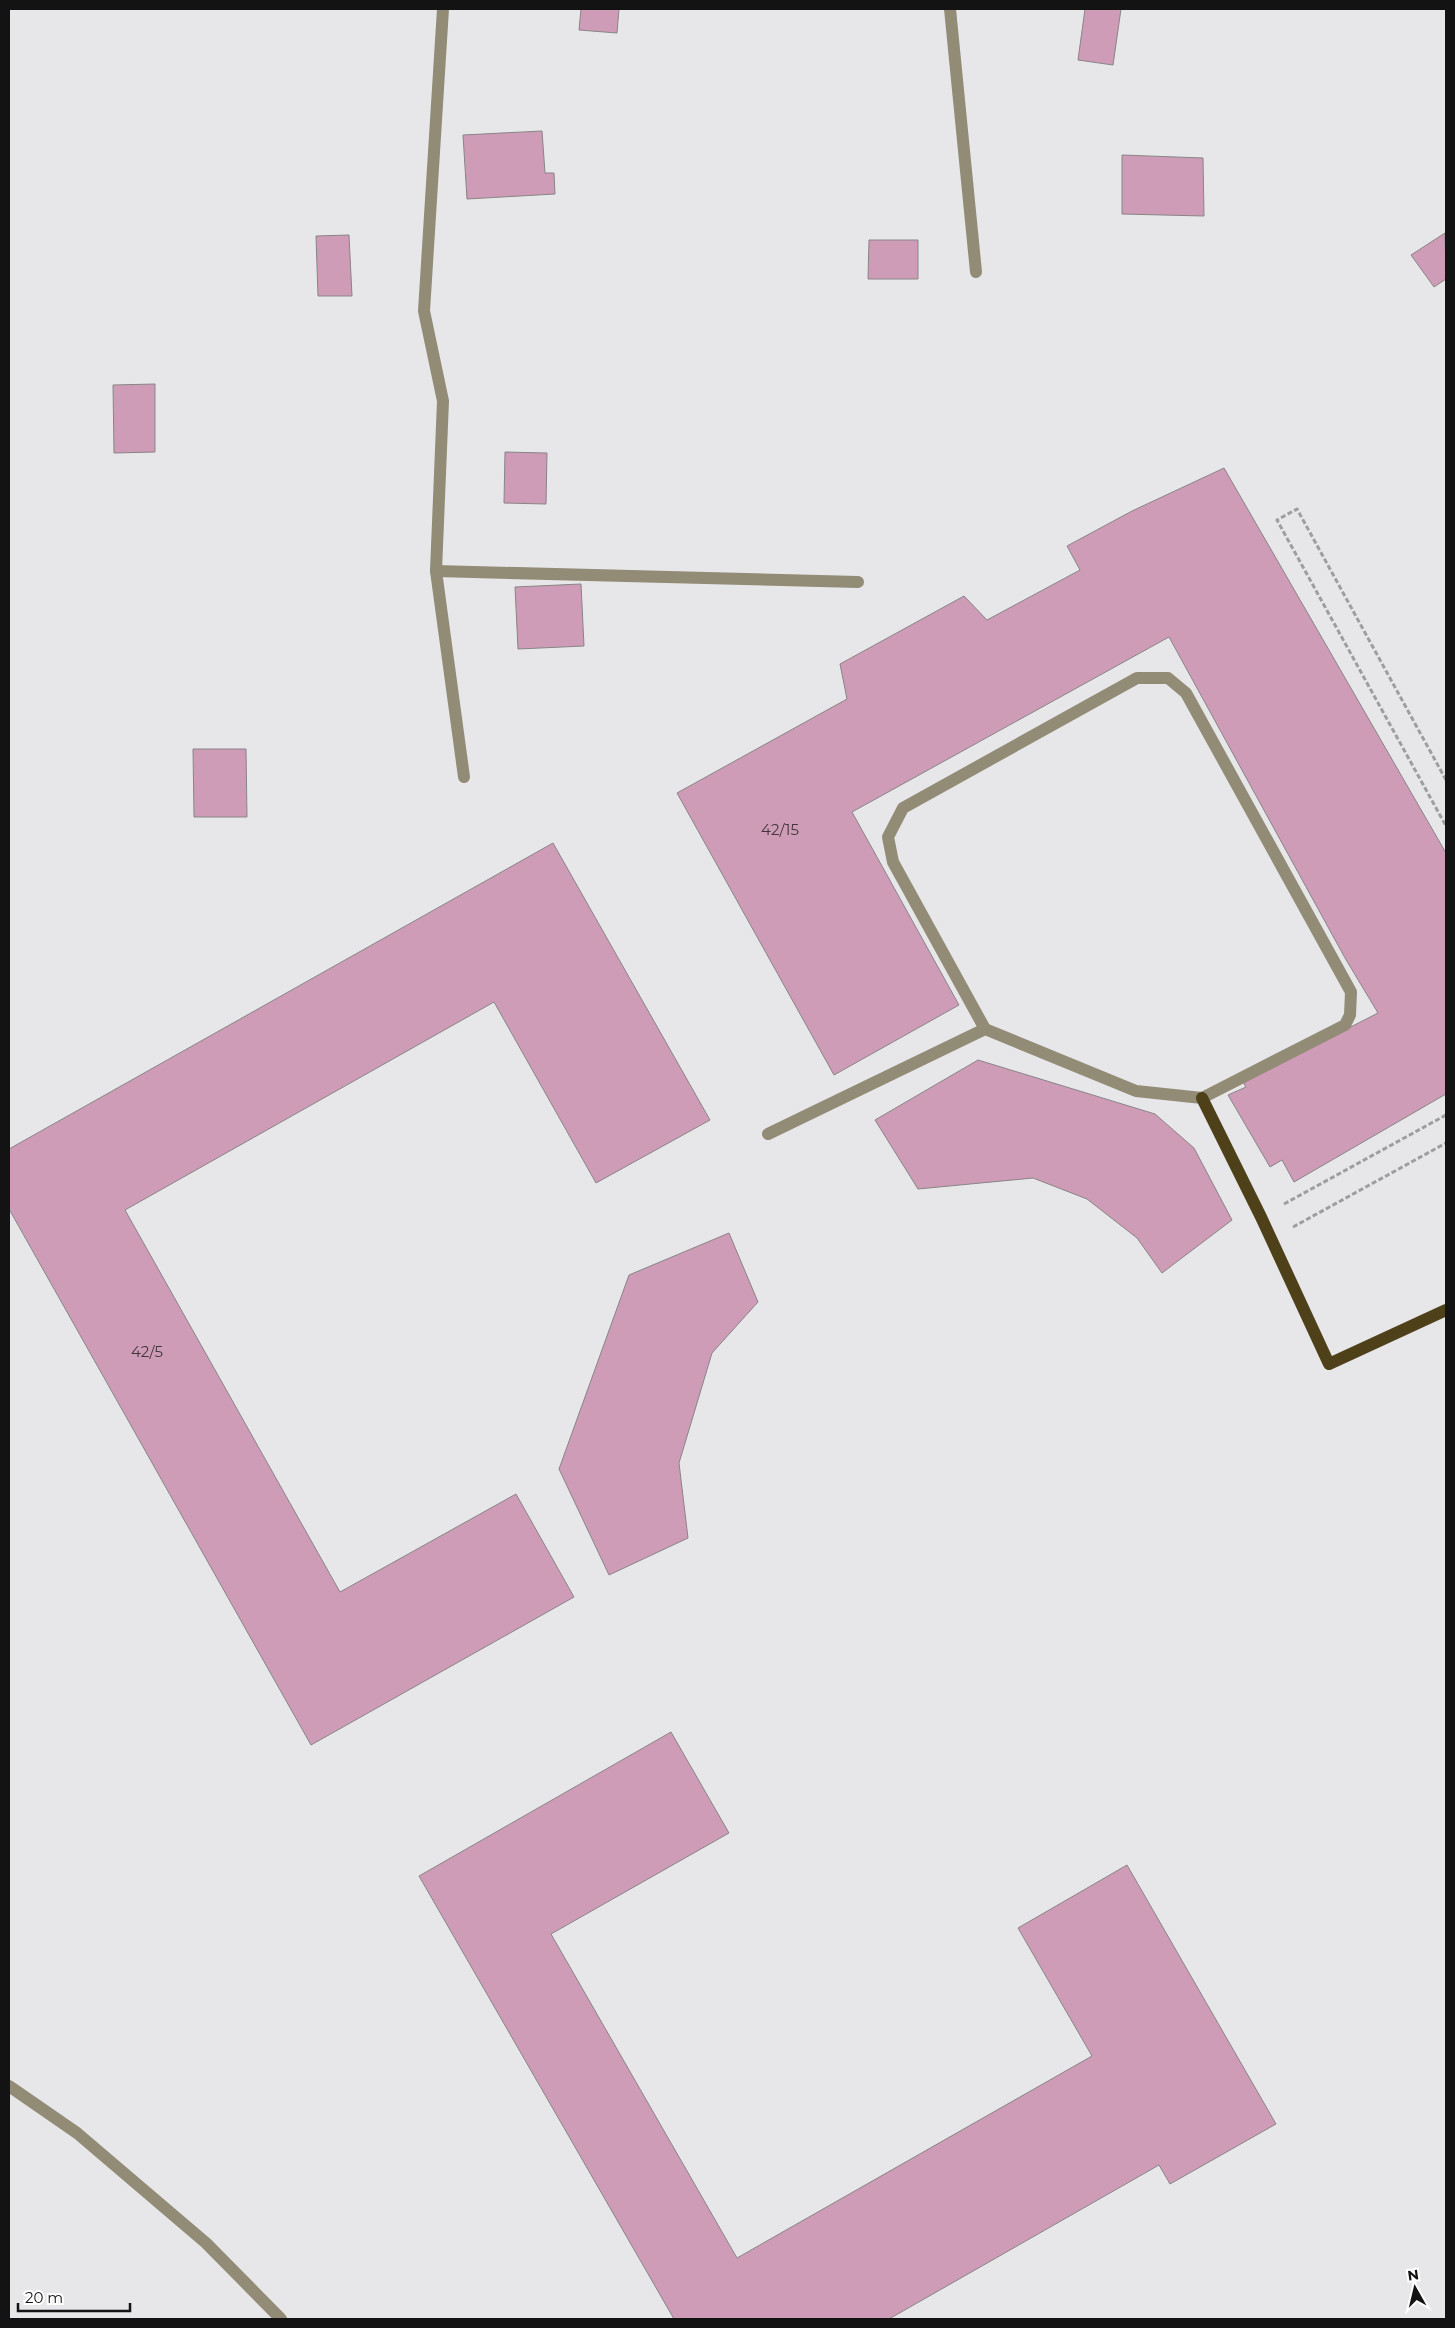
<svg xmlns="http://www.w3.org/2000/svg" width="1455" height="2328" font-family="Montserrat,sans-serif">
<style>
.building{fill:#ce9cb6;stroke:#888586}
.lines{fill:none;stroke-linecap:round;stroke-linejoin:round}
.path{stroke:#9e9ea0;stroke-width:3;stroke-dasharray:5 2.5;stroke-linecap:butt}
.minor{stroke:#928b76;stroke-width:12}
.major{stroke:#4e4019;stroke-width:12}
.labels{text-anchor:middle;stroke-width:5;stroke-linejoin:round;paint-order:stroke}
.number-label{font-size:15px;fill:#42353c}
</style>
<rect width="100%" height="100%" fill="#e7e7ea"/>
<g class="building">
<polygon points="581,9 619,9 617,33 579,30"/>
<polygon points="1085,9 1121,9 1113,65 1078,60"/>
<polygon points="542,131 545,173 554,173 555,194 467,199 463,135"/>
<polygon points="1122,155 1203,158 1204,216 1122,214"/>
<polygon points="1445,233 1446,279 1434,287 1411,255"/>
<polygon points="349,235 352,296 318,296 316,236"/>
<polygon points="869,240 918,240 918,279 868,279"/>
<polygon points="155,384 155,452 114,453 113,385"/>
<polygon points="505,452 547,453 546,504 504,503"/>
<polygon points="1224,468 1446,853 1446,1094 1294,1182 1282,1160 1270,1167 1228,1095 1246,1087 1243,1082 1378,1013 1345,958 1169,637 852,812 959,1005 834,1075 677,793 847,699 840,664 964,596 987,620 1080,570 1067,546 1132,511"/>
<polygon points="581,584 584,646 518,649 515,587"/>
<polygon points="193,749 246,749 247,817 194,817"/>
<polygon points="553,843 710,1120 596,1183 494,1002 125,1210 340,1592 516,1494 574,1597 311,1745 9,1209 9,1149"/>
<polygon points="978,1060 1155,1114 1194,1148 1232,1220 1162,1273 1137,1238 1087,1199 1033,1178 918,1189 875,1120"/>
<polygon points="729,1233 758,1302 712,1353 679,1463 688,1538 609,1575 559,1469 629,1275"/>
<polygon points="671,1732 729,1833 551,1934 737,2258 1092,2056 1018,1928 1127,1865 1276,2124 1170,2184 1159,2165 889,2319 674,2319 419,1876"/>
</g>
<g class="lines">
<g class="path">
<polyline points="1446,780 1297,509 1277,520 1446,826"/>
<polyline points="1284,1204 1446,1115"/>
<polyline points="1293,1227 1446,1143"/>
</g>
<g class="minor">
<polyline points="443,9 424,311 443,401 436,571 464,777"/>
<polyline points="950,9 976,272"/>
<polyline points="436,571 858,582"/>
<polygon points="1137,678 1168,678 1186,693 1351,992 1350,1015 1345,1025 1202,1098 1136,1091 985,1029 893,862 888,837 903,808"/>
<polyline points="768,1134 985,1029"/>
<polyline points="9,2086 77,2133 206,2243 281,2319"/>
</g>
<polyline class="major" points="1202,1098 1261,1217 1329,1364 1446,1310"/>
</g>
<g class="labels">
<g class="number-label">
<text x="780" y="835">42/15</text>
<text x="147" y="1357">42/5</text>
</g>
</g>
<rect width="1455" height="2328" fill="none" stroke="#131314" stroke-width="20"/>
<g transform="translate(1415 2288) rotate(352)" stroke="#ffffff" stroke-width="4" paint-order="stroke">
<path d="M0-4L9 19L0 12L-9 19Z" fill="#131314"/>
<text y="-8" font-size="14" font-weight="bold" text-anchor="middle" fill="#131314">N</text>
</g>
<path d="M18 2303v8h112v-8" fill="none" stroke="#131314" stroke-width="2.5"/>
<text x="25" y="2303" font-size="15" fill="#131314" stroke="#ffffff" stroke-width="4" paint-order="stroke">20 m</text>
</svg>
